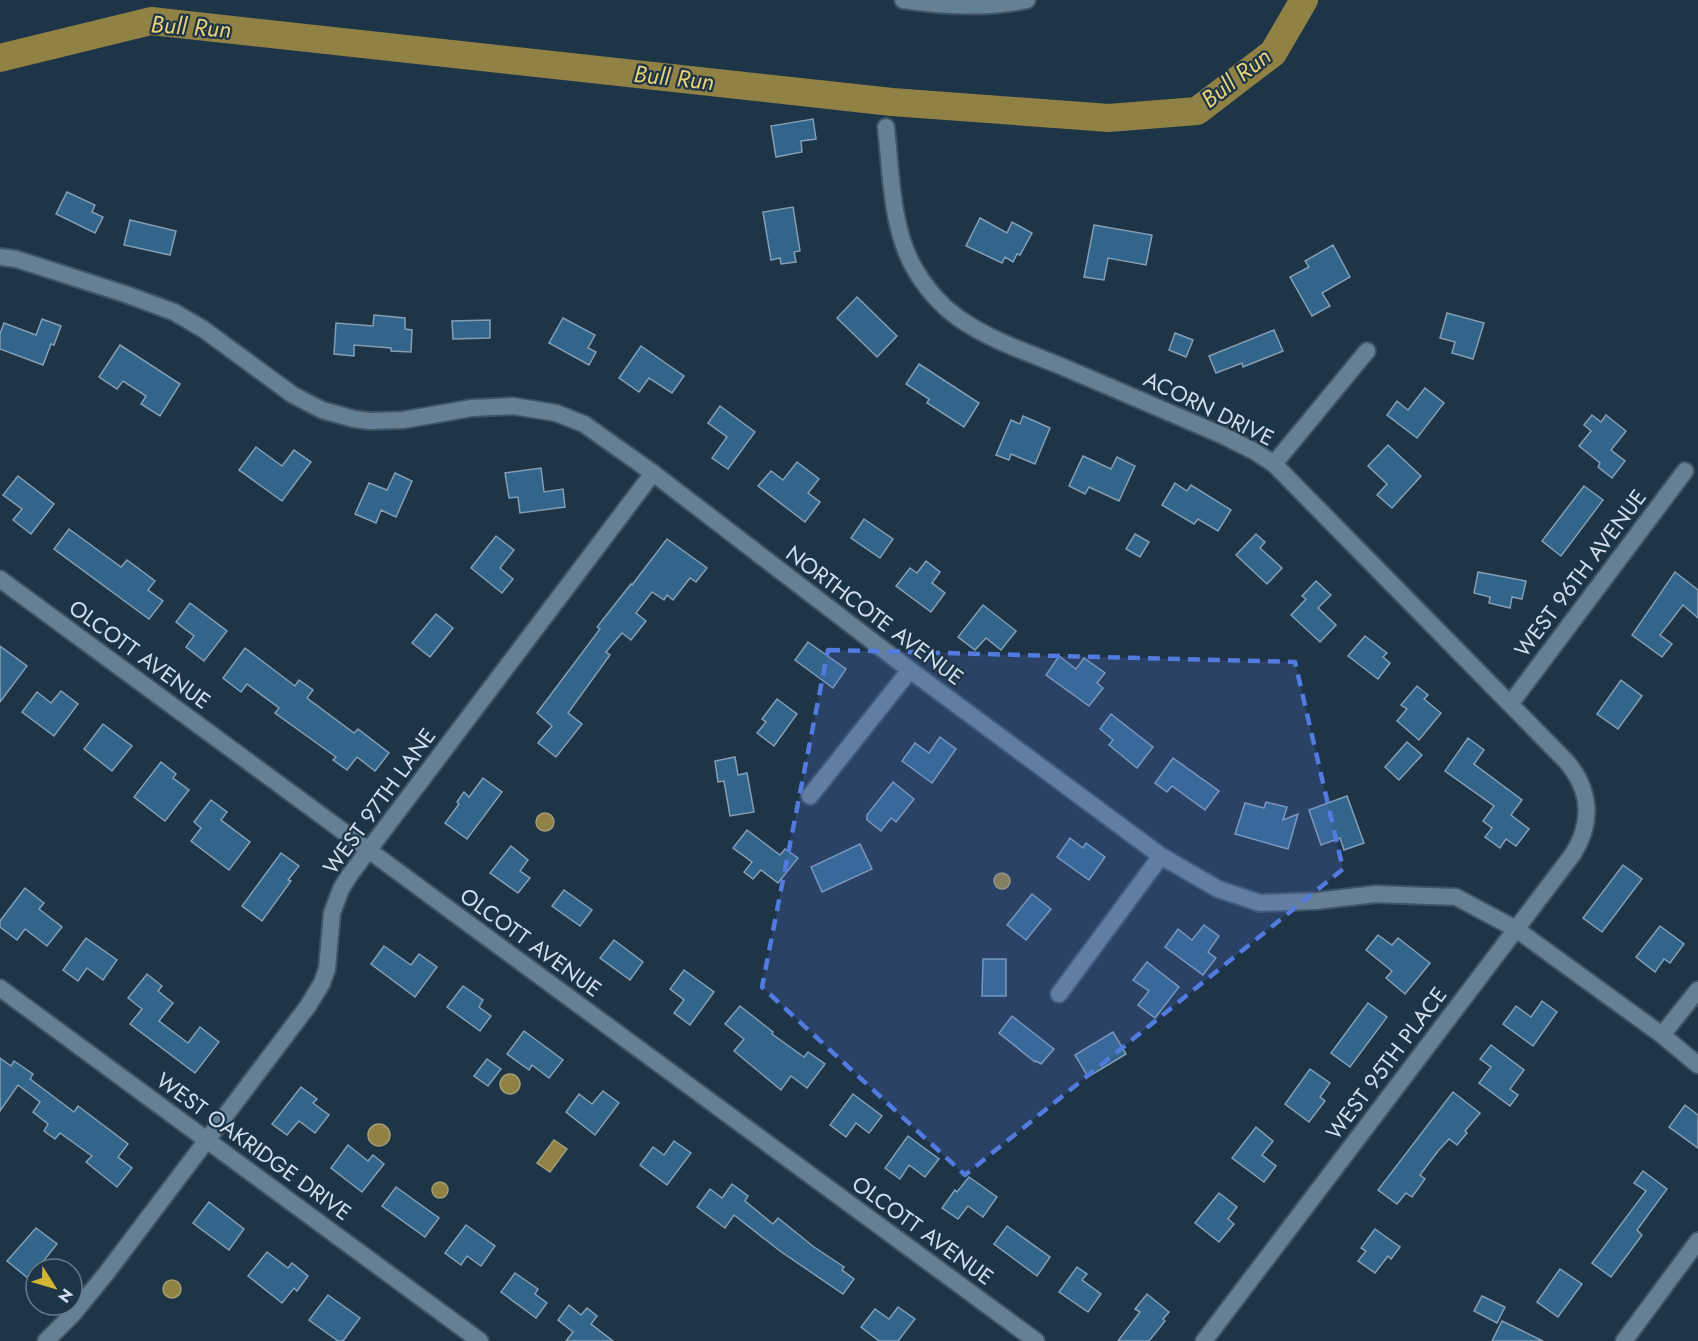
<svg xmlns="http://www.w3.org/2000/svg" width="1698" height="1341" font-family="Jost,sans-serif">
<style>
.water{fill:#908145;stroke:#a39d77;stroke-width:1.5}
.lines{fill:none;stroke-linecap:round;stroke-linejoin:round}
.river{stroke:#908145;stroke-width:28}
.building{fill:#33658b;stroke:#839eb5;stroke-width:1.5}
.street-casing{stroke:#3e5363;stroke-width:20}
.street{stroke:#657f95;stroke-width:16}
.marked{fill:#537ade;fill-opacity:0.2;stroke:#537ade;stroke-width:4.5;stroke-dasharray:12 8;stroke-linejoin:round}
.labels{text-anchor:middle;stroke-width:4.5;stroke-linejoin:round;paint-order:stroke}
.street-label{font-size:22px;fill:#d0dfeb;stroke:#1e3548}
.water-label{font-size:24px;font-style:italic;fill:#e8d178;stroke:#1e3548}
</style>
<rect width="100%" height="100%" fill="#1e3548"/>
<g class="water">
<circle cx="545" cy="822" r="9"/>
<circle cx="1002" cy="881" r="8"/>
<circle cx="510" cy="1084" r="10"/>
<circle cx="379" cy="1135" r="11"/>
<polygon points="554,1140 567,1149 550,1172 537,1163"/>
<circle cx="440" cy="1190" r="8"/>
<circle cx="172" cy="1289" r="9"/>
</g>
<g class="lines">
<polyline class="river" points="0,58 151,21 892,102 1109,118 1197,111 1273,53 1304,0"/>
</g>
<g class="building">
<polygon points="813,119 816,139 801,141 802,152 776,157 771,126"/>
<polygon points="67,192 95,205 92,212 103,217 95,233 56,214"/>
<polygon points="793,207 800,251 794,252 796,262 781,264 780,258 771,260 763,212"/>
<polygon points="980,218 1007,233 1012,222 1032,233 1020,255 1017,254 1013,262 1005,257 1002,263 966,246"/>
<polygon points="130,220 176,231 170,255 124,245"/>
<polygon points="1094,225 1152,235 1146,265 1108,258 1104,280 1084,277"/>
<polygon points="1333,245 1350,277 1322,293 1330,306 1312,316 1290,277 1309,267 1305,261"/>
<polygon points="857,297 897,336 877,357 837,318"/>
<polygon points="1447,313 1484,323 1473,359 1452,353 1455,342 1440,338"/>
<polygon points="374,315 405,318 405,329 412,330 411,352 391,351 391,348 354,345 354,356 334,354 336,323 373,326"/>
<polygon points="563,318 595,335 588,348 596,352 589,365 549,343"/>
<polygon points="42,319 61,326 54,345 51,344 43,365 0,349 0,334 4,323 36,335"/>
<polygon points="490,320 490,338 453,339 452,321"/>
<polygon points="1274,330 1283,351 1243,367 1242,363 1216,373 1209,356"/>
<polygon points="1175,333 1193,340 1186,357 1169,350"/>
<polygon points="120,345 180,384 160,416 141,404 146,396 123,381 117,389 99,377"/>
<polygon points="641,346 684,376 672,393 649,378 639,392 619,378"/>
<polygon points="919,364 979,403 964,427 927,403 929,399 906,384"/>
<polygon points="1425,388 1444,403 1417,438 1387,415 1397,401 1408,410"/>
<polygon points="720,406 755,432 728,469 712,458 727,437 708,423"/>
<polygon points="1592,415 1601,422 1606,415 1626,431 1611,450 1625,461 1612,478 1598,467 1600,463 1579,446 1591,431 1584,425"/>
<polygon points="1023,416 1050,428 1035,464 1011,454 1009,460 996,455 1011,420 1020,424"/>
<polygon points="1388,445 1421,476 1392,508 1377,495 1387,484 1368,466"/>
<polygon points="256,447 282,466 294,450 311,462 282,501 239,470"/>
<polygon points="1083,456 1111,469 1117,457 1135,466 1119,501 1089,487 1085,494 1069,486"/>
<polygon points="797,462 819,479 808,493 820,502 805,522 758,486 771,471 783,480"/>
<polygon points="541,468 544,492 563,489 565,507 520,513 518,497 509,498 505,473"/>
<polygon points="395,473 412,481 396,517 381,510 376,523 355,514 369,483 387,490"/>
<polygon points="18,476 54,504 31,534 13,520 22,509 3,495"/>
<polygon points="1175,483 1187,491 1191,485 1231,510 1218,531 1198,519 1194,524 1162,505"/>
<polygon points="1584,486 1603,500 1561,556 1542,541"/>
<polygon points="864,519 893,539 880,558 851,538"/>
<polygon points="69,529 121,567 127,560 155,581 148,590 163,601 149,619 54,549"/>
<polygon points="1135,534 1149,542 1140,557 1126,549"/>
<polygon points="1256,534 1265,542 1260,548 1282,568 1267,584 1236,555"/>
<polygon points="496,536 514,550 500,568 513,579 502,593 471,568"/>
<polygon points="667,539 707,568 696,582 690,578 673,600 667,595 664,600 652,592 636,613 646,621 631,640 622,633 606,652 610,655 568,713 582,724 556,757 538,743 552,726 537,713 600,629 597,627 631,584 632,585"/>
<polygon points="926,561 940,572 932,583 945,593 931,612 896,586 910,568 917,573"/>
<polygon points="1478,572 1526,581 1522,599 1512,597 1510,608 1489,603 1490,597 1474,593"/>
<polygon points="1675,572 1698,590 1698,618 1683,605 1660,635 1672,644 1662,657 1632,635"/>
<polygon points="1316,581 1331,595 1318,608 1336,625 1320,642 1291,615 1306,599 1302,596"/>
<polygon points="190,603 227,631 204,661 186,647 194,636 176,622"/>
<polygon points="983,605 1016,631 1001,650 986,638 975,650 958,637"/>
<polygon points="436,614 453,628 430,657 412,643"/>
<polygon points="1365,636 1387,653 1383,657 1390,663 1378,679 1348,656"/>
<polygon points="808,642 846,669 833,688 795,660"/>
<polygon points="0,646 27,666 0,702"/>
<polygon points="245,648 295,686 299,680 313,690 307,698 354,733 358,729 389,753 375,771 357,757 347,770 333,760 336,757 275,713 279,708 247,684 241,692 223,678"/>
<polygon points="1059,656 1076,669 1084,658 1105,673 1097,683 1103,688 1089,706 1046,675"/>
<polygon points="1621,680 1642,696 1618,729 1597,714"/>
<polygon points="1417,686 1428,695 1424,699 1441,713 1419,740 1397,721 1407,709 1401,705"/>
<polygon points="61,691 78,704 54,736 22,712 37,692 51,703"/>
<polygon points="777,699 797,714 774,746 757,733 766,722 762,719"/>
<polygon points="1111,714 1153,747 1137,768 1109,745 1113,740 1100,729"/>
<polygon points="103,724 132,746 112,771 84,749"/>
<polygon points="940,737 956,749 932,783 902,761 915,743 929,753"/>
<polygon points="1468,738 1484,750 1474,764 1522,800 1511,815 1529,829 1516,846 1506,839 1500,848 1485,837 1492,828 1483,821 1494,806 1445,771"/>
<polygon points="1407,742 1422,755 1399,780 1385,767"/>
<polygon points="735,757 738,775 747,773 754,812 730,816 724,781 718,782 715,761"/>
<polygon points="1173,758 1219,791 1205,810 1172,786 1167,792 1155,783"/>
<polygon points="161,762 176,774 173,778 189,790 165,821 134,797"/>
<polygon points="483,778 502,792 467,839 445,823 459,804 457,802 464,792 469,797"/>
<polygon points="893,782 914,799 896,822 891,818 881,831 867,820 867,815"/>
<polygon points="1347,796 1364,843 1344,850 1340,838 1321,845 1309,810"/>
<polygon points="211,800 227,812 221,820 250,842 229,870 191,841 201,828 194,822"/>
<polygon points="1266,802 1287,807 1283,820 1298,814 1288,849 1235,834 1245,803 1264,808"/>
<polygon points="747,830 780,855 785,849 798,858 778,883 761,870 753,879 744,872 752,862 733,848"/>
<polygon points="1070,838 1083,848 1086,843 1105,857 1089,880 1057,857"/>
<polygon points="860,844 872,869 822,892 811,867"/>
<polygon points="511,846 528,860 520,871 530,878 518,893 490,873"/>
<polygon points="281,853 299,866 288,880 291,881 262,921 242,906"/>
<polygon points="1623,865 1642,879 1602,932 1583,918"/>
<polygon points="25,888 44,903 39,909 62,927 47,946 25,929 17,940 0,927 0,921"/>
<polygon points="564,890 592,910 580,926 552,906"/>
<polygon points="1032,894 1051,909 1026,940 1007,925"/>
<polygon points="1204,925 1219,936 1208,952 1216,958 1203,975 1165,947 1178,929 1192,940"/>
<polygon points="1660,926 1684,944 1670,963 1664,959 1655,972 1636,957"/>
<polygon points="1378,935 1392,945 1398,938 1430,963 1405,994 1386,978 1392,971 1366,950"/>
<polygon points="86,938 117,960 103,980 87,968 78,981 63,970"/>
<polygon points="614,940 643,962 630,980 600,958"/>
<polygon points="384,946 411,965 419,954 437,967 415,997 371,964"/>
<polygon points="983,959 1006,959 1006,996 982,996"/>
<polygon points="1147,962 1179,987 1155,1018 1138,1005 1149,991 1133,980"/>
<polygon points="684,970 714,992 690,1025 674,1013 684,1000 670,989"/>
<polygon points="147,974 162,986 158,991 173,1003 159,1021 188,1043 200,1027 219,1042 195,1073 130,1024 142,1009 128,998"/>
<polygon points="463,986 483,1000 479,1007 491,1016 480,1031 447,1007"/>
<polygon points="1542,1001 1557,1012 1533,1046 1503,1024 1516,1006 1531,1017"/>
<polygon points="1368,1003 1387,1017 1350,1067 1331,1053"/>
<polygon points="740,1006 773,1032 772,1034 804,1057 808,1052 825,1064 807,1088 791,1076 781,1090 734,1051 744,1039 725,1024"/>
<polygon points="1012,1016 1054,1049 1041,1064 1036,1061 1035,1062 999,1033"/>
<polygon points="524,1031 563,1060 549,1078 532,1065 529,1070 507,1054"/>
<polygon points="1113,1032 1126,1054 1088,1077 1075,1055"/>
<polygon points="1491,1045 1524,1070 1510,1089 1518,1095 1510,1106 1479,1083 1491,1067 1480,1059"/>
<polygon points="0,1058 11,1066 14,1061 33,1074 30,1079 74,1112 78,1106 128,1144 118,1157 132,1168 117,1187 86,1162 92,1156 60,1133 55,1139 44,1131 48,1124 33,1112 40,1102 18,1085 0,1111"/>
<polygon points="487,1059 501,1069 488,1086 474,1076"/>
<polygon points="1310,1069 1330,1083 1320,1097 1325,1101 1309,1122 1285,1104"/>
<polygon points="301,1087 317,1099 313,1103 329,1115 315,1133 299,1121 287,1135 272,1124"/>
<polygon points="603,1091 619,1103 595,1135 566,1112 579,1094 592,1104"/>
<polygon points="1453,1092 1480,1113 1465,1131 1467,1133 1457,1145 1449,1139 1438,1151 1420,1175 1425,1179 1412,1197 1406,1193 1397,1204 1378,1190"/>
<polygon points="853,1094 882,1116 869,1133 856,1123 846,1137 830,1125"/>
<polygon points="1685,1105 1698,1115 1698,1148 1669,1127"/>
<polygon points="1256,1127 1273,1141 1262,1155 1276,1166 1264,1182 1232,1158"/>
<polygon points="908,1136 939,1159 925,1177 909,1165 900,1179 885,1168"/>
<polygon points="674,1141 691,1153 667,1185 640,1165 653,1147 664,1155"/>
<polygon points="348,1145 368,1161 373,1155 384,1164 362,1192 331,1168"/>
<polygon points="1643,1171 1667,1189 1637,1230 1642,1235 1611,1277 1592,1263 1646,1191 1634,1183"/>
<polygon points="969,1177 997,1197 983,1217 968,1206 958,1219 942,1208 955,1190 957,1192"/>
<polygon points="732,1184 748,1196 745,1201 773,1224 778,1218 814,1247 844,1267 842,1270 854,1279 843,1294 780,1251 734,1215 725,1228 697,1207 710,1189 722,1198"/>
<polygon points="396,1187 439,1218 425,1237 382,1206"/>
<polygon points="1219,1193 1237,1207 1228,1219 1234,1224 1219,1242 1195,1223"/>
<polygon points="209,1202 244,1229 229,1250 193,1223"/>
<polygon points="466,1225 495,1246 481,1266 467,1256 461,1265 445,1253"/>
<polygon points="1007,1226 1050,1257 1037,1276 994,1244"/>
<polygon points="36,1228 57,1244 29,1279 7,1261"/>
<polygon points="1375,1229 1400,1247 1391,1259 1388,1256 1375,1273 1358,1261 1366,1251 1361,1248"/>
<polygon points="267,1252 288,1268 292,1263 308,1276 297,1291 294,1288 282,1303 248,1276"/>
<polygon points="1077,1267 1087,1274 1082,1280 1101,1294 1088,1312 1059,1292"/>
<polygon points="1560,1269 1582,1284 1558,1317 1537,1302"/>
<polygon points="515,1273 538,1289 535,1294 547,1303 536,1318 501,1292"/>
<polygon points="1147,1294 1169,1312 1163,1319 1165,1321 1149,1341 1118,1341 1140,1312 1135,1309"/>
<polygon points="328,1295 360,1318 343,1341 338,1341 309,1320"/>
<polygon points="1482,1296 1505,1307 1497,1323 1474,1311"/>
<polygon points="569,1305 581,1315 587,1308 597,1316 591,1324 613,1341 566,1341 573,1332 558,1320"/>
<polygon points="898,1307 915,1319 898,1341 879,1341 861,1327 875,1309 889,1319"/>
<polygon points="1502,1321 1543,1341 1492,1341"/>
</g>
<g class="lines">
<defs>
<g id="street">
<path d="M903,0c40,6 84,9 124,0"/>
<path d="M886,127c5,44 5,99 27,139 11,20 25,37 44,51 29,21 66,34 99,47 56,24 113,48 168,72l30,15 20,13 292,297c25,29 27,61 7,93l-369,487"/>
<polyline points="0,257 16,259 125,294 174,312 203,329 293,395 322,410 354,419 370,421 403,420 472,408 513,406 556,413 584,424 653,473 910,670 1161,856 1218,889 1260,903 1316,901 1376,894 1456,897 1516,929 1662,1035 1698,1065"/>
<polyline points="1274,464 1367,351"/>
<polyline points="0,579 1036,1341"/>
<polyline points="1511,703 1685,471"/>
<polyline points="810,796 910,670"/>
<polyline points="0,988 480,1341"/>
<polyline points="1059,994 1161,856"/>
<polyline points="1662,1035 1698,990"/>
<polyline points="46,1341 73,1314 105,1275 308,1006 322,983 327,969 332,913 341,889 349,876 653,473"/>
<polyline points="1624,1341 1698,1241"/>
</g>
</defs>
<use href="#street" class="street-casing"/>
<use href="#street" class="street"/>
</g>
<path class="marked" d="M828,650l467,12 48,207 -378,306 -203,-188z"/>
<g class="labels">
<g class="street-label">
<text transform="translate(1209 408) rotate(26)" y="8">ACORN DRIVE</text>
<text transform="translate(1580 573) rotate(-53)" y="8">WEST 96TH AVENUE</text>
<text transform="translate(875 615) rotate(37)" y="8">NORTHCOTE AVENUE</text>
<text transform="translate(140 654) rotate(36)" y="8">OLCOTT AVENUE</text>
<text transform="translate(379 801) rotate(-54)" y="8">WEST 97TH LANE</text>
<text transform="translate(531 942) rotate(36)" y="8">OLCOTT AVENUE</text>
<text transform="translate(1386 1063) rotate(-53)" y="8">WEST 95TH PLACE</text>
<text transform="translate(254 1146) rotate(36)" y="8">WEST OAKRIDGE DRIVE</text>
<text transform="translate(923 1230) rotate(36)" y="8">OLCOTT AVENUE</text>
</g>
<g class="water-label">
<text transform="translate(191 27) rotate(4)" y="8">Bull Run</text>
<text transform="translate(674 78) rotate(6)" y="8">Bull Run</text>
<text transform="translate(1236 78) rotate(-38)" y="8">Bull Run</text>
</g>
</g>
<g transform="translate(54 1287) rotate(127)"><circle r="28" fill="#1e3548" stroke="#657989" stroke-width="1.5"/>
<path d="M0-4.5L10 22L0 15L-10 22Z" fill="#d4b635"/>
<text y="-9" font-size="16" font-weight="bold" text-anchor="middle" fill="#d0dfeb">N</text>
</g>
</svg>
